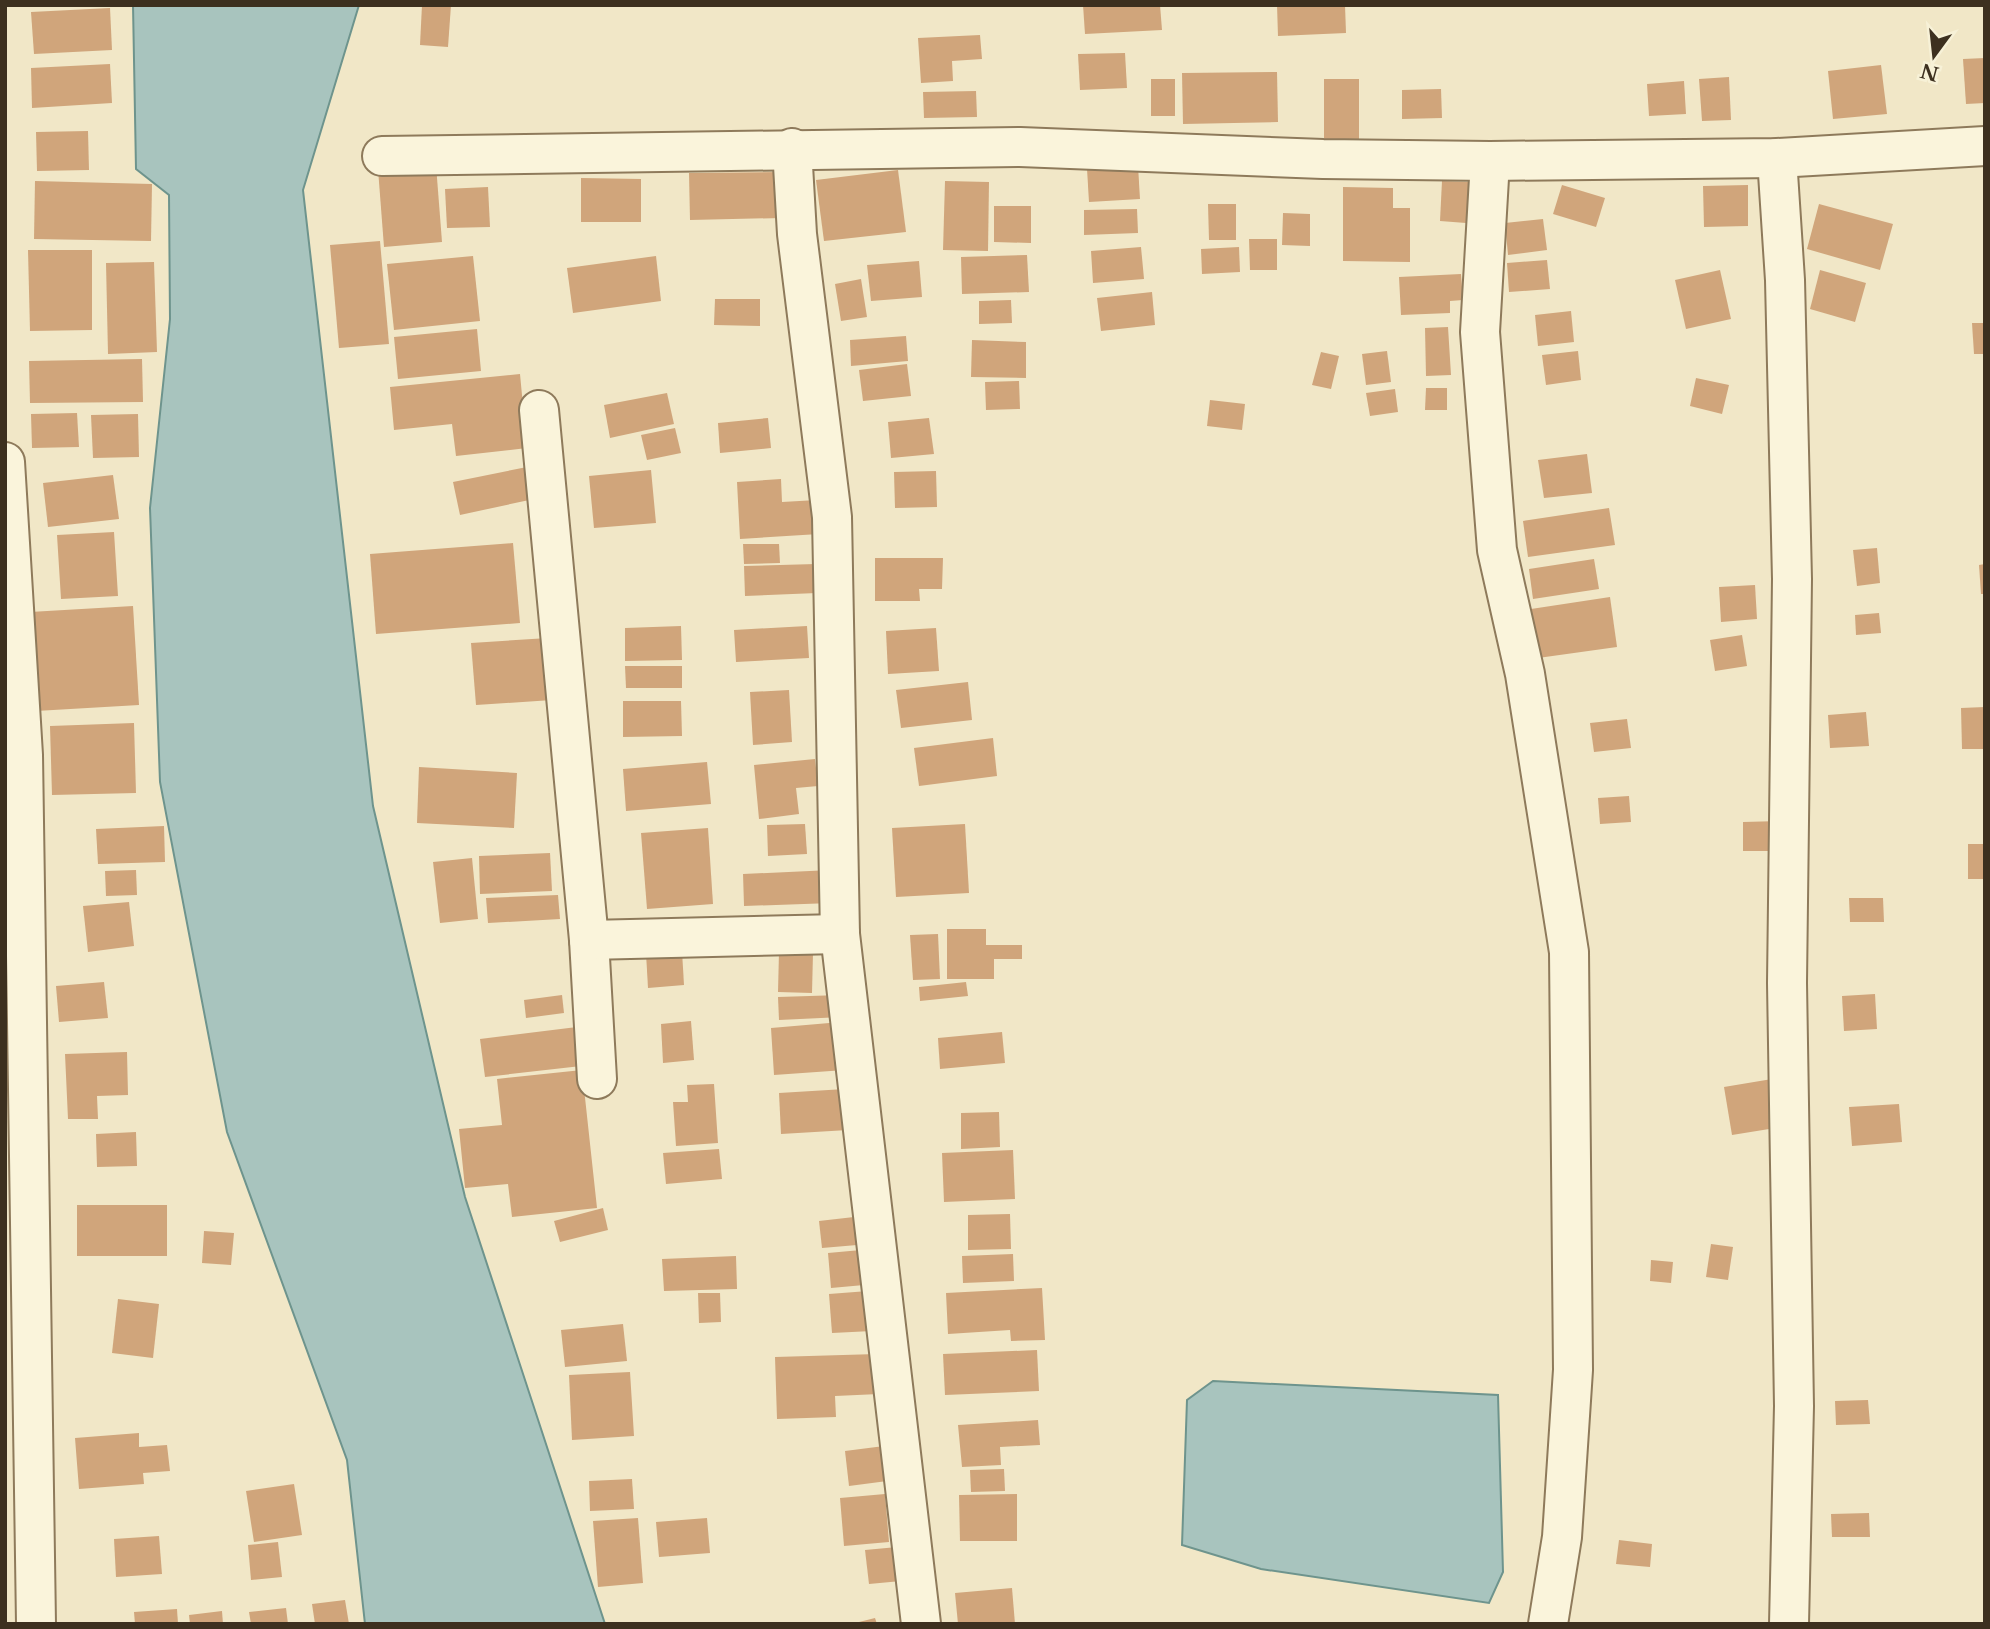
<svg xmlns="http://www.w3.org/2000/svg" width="1990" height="1629" font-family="'Libre Baskerville',serif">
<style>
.water{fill:#a8c4be;stroke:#6e948d;stroke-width:2}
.building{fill:#d0a57b}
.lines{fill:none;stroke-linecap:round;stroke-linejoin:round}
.street-casing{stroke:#8e7a5b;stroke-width:42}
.street{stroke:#faf4db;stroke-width:38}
</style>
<rect width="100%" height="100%" fill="#f1e7c7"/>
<g class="water">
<polygon points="133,5 359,5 303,190 373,806 465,1197 605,1624 365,1624 347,1460 227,1132 160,782 150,508 170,319 169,195 136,169"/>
<polygon points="1213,1381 1498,1395 1503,1572 1489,1603 1261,1569 1182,1545 1187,1400"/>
</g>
<g class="building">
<polygon points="422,5 451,5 448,47 420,45"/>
<polygon points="1083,5 1160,5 1162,30 1085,34"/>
<polygon points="1277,5 1345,5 1346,33 1278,36"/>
<polygon points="110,8 112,50 34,54 31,12"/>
<polygon points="980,35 982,59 952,61 953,81 921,83 918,38"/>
<polygon points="1125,53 1127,88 1080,90 1078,54"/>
<polygon points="1985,58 1985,103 1966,104 1963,59"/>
<polygon points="110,64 112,103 32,108 31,68"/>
<polygon points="1881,65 1887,114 1833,119 1828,71"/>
<polygon points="1277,72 1278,122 1183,124 1182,73"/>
<polygon points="1729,77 1731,120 1702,121 1699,79"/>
<rect x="1151" y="79" width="24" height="37"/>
<polygon points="1324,79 1359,79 1359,146 1324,145"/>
<polygon points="1684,81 1686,114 1649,116 1647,84"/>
<polygon points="1441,89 1442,118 1402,119 1402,90"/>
<polygon points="976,91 977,117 924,118 923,92"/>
<polygon points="88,131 89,170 37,171 36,132"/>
<polygon points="436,165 442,242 384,247 378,169"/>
<polygon points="1138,166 1140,199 1089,202 1087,169"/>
<polygon points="898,170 906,232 824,241 816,180"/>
<polygon points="781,172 781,218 690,220 689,173"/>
<polygon points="581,178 641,179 641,222 581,222"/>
<polygon points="35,181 152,184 151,241 34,239"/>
<polygon points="945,181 989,182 988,251 943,250"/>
<polygon points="1442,181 1469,182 1466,223 1440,221"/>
<polygon points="1562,185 1605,198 1596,227 1553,214"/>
<polygon points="1748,185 1748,226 1704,227 1703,186"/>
<polygon points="488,187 490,227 447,228 445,189"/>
<polygon points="1343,187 1393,188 1393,208 1410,208 1410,262 1343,261"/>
<polygon points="1208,204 1236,204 1236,240 1209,240"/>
<polygon points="1819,204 1893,224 1880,270 1807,249"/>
<polygon points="994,206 1031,206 1031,243 994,242"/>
<polygon points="1137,209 1138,233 1084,235 1084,210"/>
<polygon points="1283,213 1310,214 1310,246 1282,245"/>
<polygon points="1543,219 1547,250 1508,255 1505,223"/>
<polygon points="1249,239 1277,239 1277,270 1250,270"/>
<polygon points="380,241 389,344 339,348 330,245"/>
<polygon points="1141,247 1144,279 1093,283 1091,251"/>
<polygon points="1239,247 1240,272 1202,274 1201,249"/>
<polygon points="28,250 92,250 92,330 30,331"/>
<polygon points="1027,255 1029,292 962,294 961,257"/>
<polygon points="473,256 480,321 394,330 387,264"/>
<polygon points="656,256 661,301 573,313 567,268"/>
<polygon points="1547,260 1550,289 1509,292 1507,263"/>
<polygon points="919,261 922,297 871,301 867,265"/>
<polygon points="154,262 157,352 108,354 106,263"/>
<polygon points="1720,270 1731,319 1686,329 1675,280"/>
<polygon points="1820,270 1866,283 1855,322 1810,309"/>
<polygon points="1461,274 1463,300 1450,301 1450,313 1401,315 1399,277"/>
<polygon points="861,279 867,317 841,321 835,284"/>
<polygon points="1152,292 1155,325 1101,331 1097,298"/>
<polygon points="715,299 760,299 760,326 714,325"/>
<polygon points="1011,300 1012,323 979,324 979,301"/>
<polygon points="1571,311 1574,342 1538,346 1535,315"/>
<polygon points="1972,323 1985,323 1985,354 1974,354"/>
<polygon points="1448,327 1451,375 1426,376 1425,328"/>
<polygon points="477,329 481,371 398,379 394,337"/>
<polygon points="906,336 908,361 851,366 850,340"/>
<polygon points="972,340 1026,342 1026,378 971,377"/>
<polygon points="1387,351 1391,382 1366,385 1362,354"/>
<polygon points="1578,351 1581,380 1546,385 1542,355"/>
<polygon points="1321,352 1339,356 1331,389 1312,385"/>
<polygon points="142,359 143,402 30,403 29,361"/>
<polygon points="907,364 911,396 863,401 859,370"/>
<polygon points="520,374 527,448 456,456 452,424 394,430 390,387"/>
<polygon points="1696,378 1729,385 1722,414 1690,406"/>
<polygon points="1019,381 1020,409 986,410 985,382"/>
<polygon points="1426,388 1447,388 1447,410 1425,410"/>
<polygon points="1395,389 1398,412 1370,416 1366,393"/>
<polygon points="667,393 674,424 610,438 604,405"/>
<polygon points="1210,400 1245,404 1242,430 1207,426"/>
<polygon points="77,413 79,447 32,448 31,414"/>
<polygon points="138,414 139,457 93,458 91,415"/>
<polygon points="768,418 771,448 720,453 718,423"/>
<polygon points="929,418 934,454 891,458 888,422"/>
<polygon points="675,428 681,453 647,460 641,435"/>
<polygon points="1587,454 1592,493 1544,498 1538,460"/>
<polygon points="527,467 534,499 460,515 453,482"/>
<polygon points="651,470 656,523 594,528 589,476"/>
<polygon points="936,471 937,507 895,508 894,472"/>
<polygon points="113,475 119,519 48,527 43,483"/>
<polygon points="781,479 782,502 817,500 819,534 740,539 737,482"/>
<polygon points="1609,508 1615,545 1528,557 1523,521"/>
<polygon points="114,532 118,596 61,599 57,535"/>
<polygon points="513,543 520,623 376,634 370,554"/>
<polygon points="743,544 779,544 780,563 744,564"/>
<polygon points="1877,548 1880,583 1857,586 1853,550"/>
<polygon points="875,558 943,558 942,589 919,589 920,601 875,601"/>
<polygon points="1594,559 1599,589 1533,599 1529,569"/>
<polygon points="816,564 817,593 745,596 744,566"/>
<polygon points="1985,564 1985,594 1981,594 1979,565"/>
<polygon points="1755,585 1757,619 1721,622 1719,587"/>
<polygon points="1610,597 1617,647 1538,658 1531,609"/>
<polygon points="133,606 139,705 36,711 30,612"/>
<polygon points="1879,613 1881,633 1856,635 1855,615"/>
<polygon points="681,626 682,660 625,661 625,628"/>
<polygon points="807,626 809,658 736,662 734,630"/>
<polygon points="936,628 939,671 888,674 886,631"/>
<polygon points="1742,635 1747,666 1715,671 1710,640"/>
<polygon points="548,638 552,700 476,705 471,643"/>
<polygon points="625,666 682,666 682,688 626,688"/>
<polygon points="968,682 972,720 901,728 896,690"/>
<polygon points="789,690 792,742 753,745 750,692"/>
<polygon points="623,701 681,701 682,736 623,737"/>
<polygon points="1985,707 1985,749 1962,749 1961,708"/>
<polygon points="1866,712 1869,746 1830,748 1828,715"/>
<polygon points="1627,719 1631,748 1594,752 1590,723"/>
<polygon points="134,723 136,793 52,795 50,726"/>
<polygon points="993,738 997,776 919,786 914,748"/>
<polygon points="815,759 818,786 796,788 799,814 759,819 754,765"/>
<polygon points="707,762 711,804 626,811 623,769"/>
<polygon points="419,767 517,773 514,828 417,823"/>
<polygon points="1629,796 1631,822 1600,824 1598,798"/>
<polygon points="1784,821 1784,851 1743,851 1743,822"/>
<polygon points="805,824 807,854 768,856 767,825"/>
<polygon points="965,824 969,893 896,897 892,828"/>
<polygon points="164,826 165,862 98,864 96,829"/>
<polygon points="708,828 713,904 647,909 641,833"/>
<rect x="1968" y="844" width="17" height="35"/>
<polygon points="550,853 552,891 480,894 479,856"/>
<polygon points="472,858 478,919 440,923 433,862"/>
<polygon points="136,870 137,895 106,896 105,871"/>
<polygon points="831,870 832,903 744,906 743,874"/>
<polygon points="558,895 560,919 488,923 486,898"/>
<polygon points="1849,898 1883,898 1884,922 1850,922"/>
<polygon points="129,902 134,946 88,952 83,906"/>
<polygon points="947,929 986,929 986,945 1022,945 1022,959 994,959 994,979 947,979"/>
<polygon points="938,934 940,979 913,980 910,935"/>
<polygon points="682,951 684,985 648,988 646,953"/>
<polygon points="779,952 813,953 812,993 778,992"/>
<polygon points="104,982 108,1018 59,1022 56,986"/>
<polygon points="966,982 968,996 920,1001 919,987"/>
<polygon points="1875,994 1877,1029 1844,1031 1842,996"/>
<polygon points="562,995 564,1013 526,1018 524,1000"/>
<polygon points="841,995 842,1017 779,1020 778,997"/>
<polygon points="691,1021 694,1060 663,1063 661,1024"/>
<polygon points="841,1022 845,1070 774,1075 771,1028"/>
<polygon points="585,1026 590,1065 485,1077 480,1039"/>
<polygon points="1002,1032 1005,1063 940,1069 938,1038"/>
<polygon points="127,1052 128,1095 97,1096 98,1119 68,1119 65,1054"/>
<polygon points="582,1070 597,1208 512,1217 508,1184 465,1188 459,1129 502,1125 497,1079"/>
<polygon points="1772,1079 1781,1127 1732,1135 1724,1087"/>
<polygon points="714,1084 718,1143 676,1146 673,1102 688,1102 687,1085"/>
<polygon points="845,1089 848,1130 781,1134 779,1093"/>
<polygon points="1899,1104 1902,1142 1852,1146 1849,1107"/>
<polygon points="999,1112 1000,1147 961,1149 961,1113"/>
<polygon points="136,1132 137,1166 97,1167 96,1134"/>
<polygon points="719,1149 722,1179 666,1184 663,1153"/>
<polygon points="1013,1150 1015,1199 944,1202 942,1153"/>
<rect x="77" y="1205" width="90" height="51"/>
<polygon points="603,1208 608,1230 560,1242 554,1221"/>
<polygon points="1010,1214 1011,1249 968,1250 968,1215"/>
<polygon points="854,1217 857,1245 822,1248 819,1221"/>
<polygon points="204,1231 234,1233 231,1265 202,1263"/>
<polygon points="1711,1244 1733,1247 1728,1280 1706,1277"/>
<polygon points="861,1250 864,1285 831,1288 828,1253"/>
<polygon points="1013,1254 1014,1281 963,1283 962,1256"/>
<polygon points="736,1256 737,1289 664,1291 662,1259"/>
<polygon points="1651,1260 1673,1262 1671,1283 1650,1281"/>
<polygon points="1042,1288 1045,1340 1011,1341 1010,1330 948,1334 946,1293"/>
<polygon points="868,1291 872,1331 832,1333 829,1294"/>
<polygon points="698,1293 720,1293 721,1322 699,1323"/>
<polygon points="118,1299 159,1304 153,1358 112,1353"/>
<polygon points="623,1324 627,1361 565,1367 561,1330"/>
<polygon points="1037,1350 1039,1391 945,1395 943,1354"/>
<polygon points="877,1354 879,1394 835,1396 836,1417 777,1419 775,1357"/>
<polygon points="630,1372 634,1436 572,1440 569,1375"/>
<polygon points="1868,1400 1870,1424 1836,1425 1835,1401"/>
<polygon points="1038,1420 1040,1445 1000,1447 1001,1465 962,1467 958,1425"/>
<polygon points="139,1433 139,1447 167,1445 170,1471 143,1473 144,1484 79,1489 75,1438"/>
<polygon points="892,1445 895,1480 849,1486 845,1451"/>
<polygon points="1004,1469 1005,1491 971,1492 970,1470"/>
<polygon points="632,1479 634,1509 590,1511 589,1481"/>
<polygon points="294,1484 302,1535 254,1542 246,1491"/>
<polygon points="885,1494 889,1542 844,1546 840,1498"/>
<polygon points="1017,1494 1017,1541 960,1541 959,1495"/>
<polygon points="1869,1513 1870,1537 1832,1537 1831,1514"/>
<polygon points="638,1518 643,1583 598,1587 593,1521"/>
<polygon points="707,1518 710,1553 659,1557 656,1522"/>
<polygon points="159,1536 162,1574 116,1577 114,1539"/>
<polygon points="1619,1540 1652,1544 1650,1567 1616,1564"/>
<polygon points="278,1542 282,1577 251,1580 248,1545"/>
<polygon points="908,1546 912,1580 869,1584 865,1550"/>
<polygon points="1012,1588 1015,1624 958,1624 955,1593"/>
<polygon points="345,1600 349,1624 315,1624 312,1604"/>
<polygon points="286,1608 288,1624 251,1624 249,1612"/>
<polygon points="177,1609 178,1624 135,1624 134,1612"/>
<polygon points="222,1611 223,1624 190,1624 189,1615"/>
<polygon points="875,1618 877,1624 855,1624 855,1623"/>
</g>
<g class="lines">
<defs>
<g id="street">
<polyline points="792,148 797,234 832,517 840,934 921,1624"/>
<polyline points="382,156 1020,147 1323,159 1490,161 1777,158 1985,146"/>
<polyline points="1777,158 1785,280 1792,579 1787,983 1794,1406 1789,1624"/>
<polyline points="1490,161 1480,332 1497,550 1525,674 1569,952 1573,1370 1562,1537 1548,1624"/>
<polyline points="539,410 589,940 597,1079"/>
<polyline points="5,462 23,755 36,1624"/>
<polyline points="589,940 840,934"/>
</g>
</defs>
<use href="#street" class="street-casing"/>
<use href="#street" class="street"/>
</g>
<rect width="1990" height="1629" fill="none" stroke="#3d301f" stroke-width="14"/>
<g transform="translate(1934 56) rotate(195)" stroke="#f7f1d7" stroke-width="5" paint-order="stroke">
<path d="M0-5L12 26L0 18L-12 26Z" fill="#3d301f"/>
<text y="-10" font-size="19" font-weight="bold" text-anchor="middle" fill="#3d301f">N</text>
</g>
</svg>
